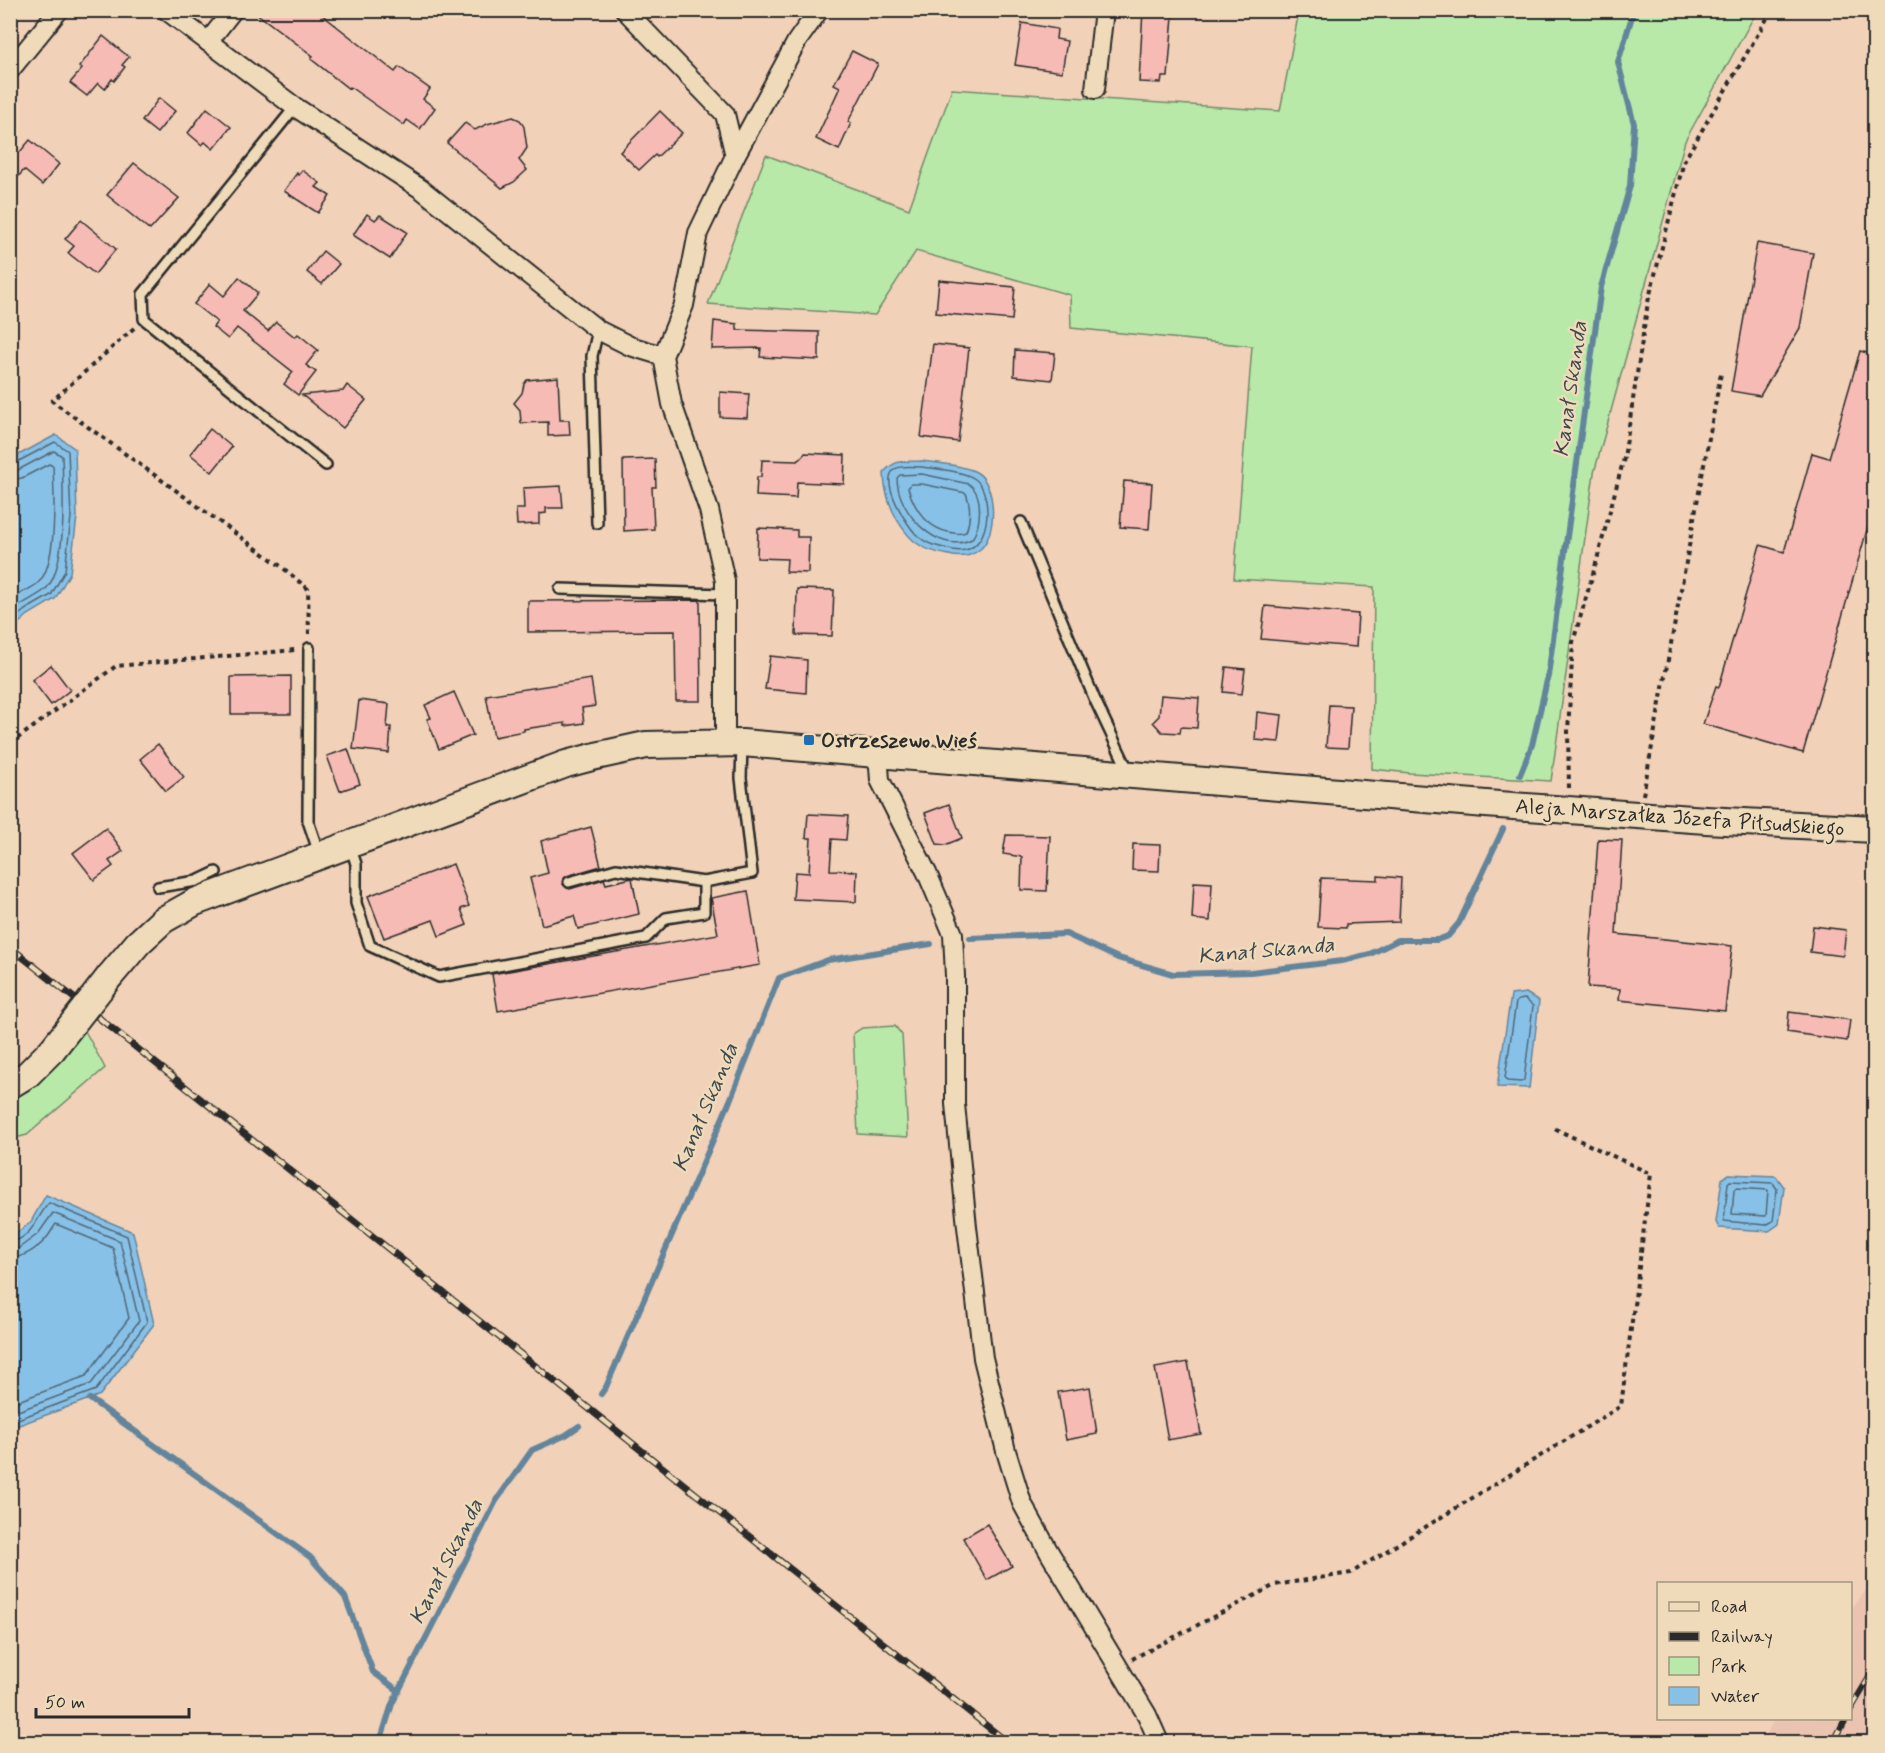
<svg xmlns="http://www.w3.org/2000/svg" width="1885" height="1753" font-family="Mynerve,sans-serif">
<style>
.built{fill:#eac4b1}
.green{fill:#b8e9a9;stroke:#728a6a;stroke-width:1.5}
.water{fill:#88c1e7;stroke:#63859c;stroke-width:1.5}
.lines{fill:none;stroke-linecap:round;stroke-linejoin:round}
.shore{stroke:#506776;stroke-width:1.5}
.stream{stroke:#63859c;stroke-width:6}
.building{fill:#f6bbb4;stroke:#2b2b2b;stroke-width:1.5}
.lane-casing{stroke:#2b2b2b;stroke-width:14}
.street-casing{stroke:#2b2b2b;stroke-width:22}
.secondary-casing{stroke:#2b2b2b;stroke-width:30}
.path{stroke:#2b2b2b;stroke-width:4;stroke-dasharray:4.5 4.5;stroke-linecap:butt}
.lane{stroke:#efdbb9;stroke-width:9}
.street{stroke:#efdbb9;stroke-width:18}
.secondary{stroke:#efdbb9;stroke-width:26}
.rail-casing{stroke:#2b2b2b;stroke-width:7}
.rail{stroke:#efdbb9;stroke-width:4.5;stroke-dasharray:14;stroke-linecap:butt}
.secondary-bridge-casing{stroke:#2b2b2b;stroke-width:30;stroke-linecap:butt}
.secondary-bridge{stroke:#efdbb9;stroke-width:26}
.poi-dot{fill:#1f6fb2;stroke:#efdbb9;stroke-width:2}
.labels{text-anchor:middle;stroke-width:5;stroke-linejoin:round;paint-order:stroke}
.poi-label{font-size:21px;font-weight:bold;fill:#2b2b2b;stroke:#efdbb9;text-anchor:start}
.street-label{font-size:21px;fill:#2b2b2b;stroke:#efdbb9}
.water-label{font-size:22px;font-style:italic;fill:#3e4951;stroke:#efdbb9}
</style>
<rect width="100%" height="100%" fill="#f1d1b8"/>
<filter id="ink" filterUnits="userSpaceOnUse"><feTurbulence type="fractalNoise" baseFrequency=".0167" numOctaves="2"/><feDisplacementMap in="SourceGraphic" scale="12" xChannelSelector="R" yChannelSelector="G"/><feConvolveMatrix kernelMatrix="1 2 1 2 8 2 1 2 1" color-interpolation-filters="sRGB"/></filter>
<g filter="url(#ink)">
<polygon class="built" points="1874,1580 1874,1742 1763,1742 1774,1719 1850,1718 1851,1609"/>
<g class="green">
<polygon points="1299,11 1757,11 1685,141 1594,473 1551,781 1410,773 1372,769 1374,587 1234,579 1252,346 1071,328 1070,295 916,251 875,315 708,304 766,155 909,209 952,89 1280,111"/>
<polygon points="895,1026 902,1035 908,1137 858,1134 853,1034 862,1028"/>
<polygon points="85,1031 105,1068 27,1135 11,1139 10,1097 62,1058"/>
</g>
<g class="water">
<polygon points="56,435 75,449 77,517 70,573 55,599 28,615 11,630 11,459"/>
<path d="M922,461c15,2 41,4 54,11 21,11 22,64 3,78 -9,7 -19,8 -30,5 -12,-2 -24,-5 -34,-13 -19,-17 -31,-45 -31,-70 13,-14 20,-10 38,-11z"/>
<polygon points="1526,993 1539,1001 1529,1088 1497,1087 1511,995"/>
<polygon points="1729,1174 1776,1176 1784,1187 1779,1224 1769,1231 1719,1228 1716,1222 1722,1179"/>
<polygon points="46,1195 133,1232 154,1324 100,1395 11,1428 11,1237 30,1223"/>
</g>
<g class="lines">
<g class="shore">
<polyline points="10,464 15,463 55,442 68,451 71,517 65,571 51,595 25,610 10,622"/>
<path d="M922,467c14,2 42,4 53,12 19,13 18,79 -22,71 -11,-3 -24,-4 -34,-13 -11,-9 -41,-56 -24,-68 6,-4 20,-2 27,-2z"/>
<path d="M10,471l8,-1 36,-19 8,5c1,32 6,109 -16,133 -8,7 -26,15 -36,23"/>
<path d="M922,474l47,10c15,11 12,41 3,55 -34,17 -75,-27 -75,-61l3,-3z"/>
<path d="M10,480l12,-2 27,-14 4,2c1,26 5,99 -15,117 -8,7 -19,10 -28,17"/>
<path d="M911,484h11l44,9c5,13 5,25 0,39 -7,3 -11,1 -18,0 -22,-5 -34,-25 -40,-44z"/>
<polygon points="1525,999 1533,1006 1524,1080 1521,1082 1507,1081 1505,1078 1516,1002 1518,1000"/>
<polygon points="1730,1181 1773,1183 1777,1189 1773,1221 1766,1225 1724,1221 1728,1183"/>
<polygon points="1736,1188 1768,1190 1766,1216 1732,1214 1734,1190"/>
<path d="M10,1242c22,-3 27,-26 39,-39l78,33 20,86 -51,68 -86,32"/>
<polyline points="10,1249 19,1248 38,1234 53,1213 120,1241 139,1321 91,1384 10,1414"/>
<path d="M10,1258c14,0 30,-11 38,-22 3,-4 5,-8 8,-12l57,24 16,70 -43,58 -76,28"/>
</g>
<g class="stream">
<polyline points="1520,775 1532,745 1548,676 1601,287 1630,186 1634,124 1618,62 1634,10"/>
<polyline points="970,938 1066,934 1118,958 1173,974 1251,972 1342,961 1370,954 1398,940 1437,940 1448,936 1459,923 1503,829"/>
<polyline points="601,1394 606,1387 729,1103 779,978 828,960 931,944"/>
<polyline points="90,1399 310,1557 345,1597 373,1672 399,1691"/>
<polyline points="380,1742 392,1704 496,1501 532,1450 566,1435 579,1426"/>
</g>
</g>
<g class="building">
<polygon points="252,10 316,10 395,72 399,67 430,89 423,99 435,108 420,129 407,120 404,125 350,87 349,89 311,59 313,56"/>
<polygon points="1143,10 1167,10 1167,16 1173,16 1168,77 1162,77 1161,83 1139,82"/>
<polygon points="1022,23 1057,29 1056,39 1067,41 1062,72 1015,65"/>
<polygon points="103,36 129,57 122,65 125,67 114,81 112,79 105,89 98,83 87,96 70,83 82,69 79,67"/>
<polygon points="852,51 878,64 848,122 851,123 839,150 816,139 840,87 834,84"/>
<polygon points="159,98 175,111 157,133 142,121"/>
<polygon points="207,108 231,127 213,149 205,142 202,145 188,133"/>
<polygon points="660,111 682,133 657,157 655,155 639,170 620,152"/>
<polygon points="513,117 520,120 524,127 527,148 519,160 527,170 514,182 502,188 447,143 465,123 475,130 487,124"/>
<polygon points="30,140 59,164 42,185 24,170 10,186 10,146 19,153"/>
<polygon points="134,163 179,198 150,230 107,195"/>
<polygon points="302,170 320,183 316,187 330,196 318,213 284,191 297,173 298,175"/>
<polygon points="367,214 375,220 380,215 407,232 390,259 353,235"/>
<polygon points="81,220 116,249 95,274 68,253 74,246 65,239"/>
<polygon points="1757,243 1813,253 1800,328 1760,396 1731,391"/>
<polygon points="323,251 339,264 322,284 307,272"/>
<polygon points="239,277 258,293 243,311 268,331 276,322 295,337 298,334 318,350 306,365 316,372 298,395 284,384 293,372 237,328 228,339 213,327 217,322 194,304 210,284 224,296"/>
<polygon points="939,280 1015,287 1012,320 936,313"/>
<polygon points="714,321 737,324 737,330 819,332 819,360 760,357 761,348 712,349"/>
<polygon points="933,344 969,348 958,442 921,437"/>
<polygon points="1015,350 1055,353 1052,380 1014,376"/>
<polygon points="1860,351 1875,355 1875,502 1803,753 1703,724 1716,686 1719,687 1760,545 1784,552 1812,453 1829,458"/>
<polygon points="558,377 560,420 569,420 570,435 548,436 548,422 521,423 520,410 514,403 522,393 524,384 527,380"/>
<polygon points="347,385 366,400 343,428 302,395 343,391"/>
<polygon points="720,392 749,394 747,418 720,417"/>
<polygon points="210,429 232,447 212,472 190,454"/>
<polygon points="805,453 845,455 844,484 797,482 796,498 756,496 757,477 761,477 762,460 798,461"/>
<polygon points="655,459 656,487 652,487 654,529 624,531 623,460"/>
<polygon points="1124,481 1152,483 1149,529 1120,527"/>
<polygon points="561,486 563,508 546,508 546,513 539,514 539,524 517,525 516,509 524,509 523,488"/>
<polygon points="758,528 797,530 797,537 809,537 808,573 786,572 787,559 757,558"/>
<polygon points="797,589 834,590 832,636 796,635"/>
<polygon points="700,600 701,701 676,701 675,631 528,632 528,601"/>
<polygon points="1265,606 1358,614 1356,647 1261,639"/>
<polygon points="770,656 807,660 806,693 765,689"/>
<polygon points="51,665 70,690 51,705 32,680"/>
<polygon points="1226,667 1245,669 1242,694 1223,692"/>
<polygon points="291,676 291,714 231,714 231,677"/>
<polygon points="591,679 595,706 582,708 584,723 565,726 565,723 524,729 524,731 494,737 486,695"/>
<polygon points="454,692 473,735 439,749 427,719 431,718 425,705"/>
<polygon points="1161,695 1199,698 1197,728 1181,727 1180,733 1162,732 1153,722 1159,716"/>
<polygon points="359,700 389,704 387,727 391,727 389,753 353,749"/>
<polygon points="1329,705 1351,706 1348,748 1326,747"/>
<polygon points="1257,712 1282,715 1279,742 1255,740"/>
<polygon points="158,744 184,777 166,791 140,759"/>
<polygon points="348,749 360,784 340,791 327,756"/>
<polygon points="949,804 962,838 945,845 937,844 925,813"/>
<polygon points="808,814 848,816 846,840 832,839 830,870 857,871 856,902 793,899 795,872 809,873 811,838 806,838"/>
<polygon points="591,827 601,866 567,876 563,880 563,884 567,888 570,889 604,879 606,884 632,878 639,914 578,929 574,916 542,925 530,878 548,873 541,841"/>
<polygon points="106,828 123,851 109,861 113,866 94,880 73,853"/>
<polygon points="1006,835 1050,836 1047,891 1021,890 1022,857 1003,854"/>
<polygon points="1598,839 1622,840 1616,934 1732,946 1725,1011 1619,1000 1620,989 1588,987"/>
<polygon points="1133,844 1160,845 1159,871 1132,870"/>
<polygon points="453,864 469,906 461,909 467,925 439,936 433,920 384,938 368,896"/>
<polygon points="1378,876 1401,878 1399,922 1346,924 1346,928 1318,927 1321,878 1378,880"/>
<polygon points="1194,882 1212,883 1210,921 1192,919"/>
<polygon points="748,891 760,965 498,1011 492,974 718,934 711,898"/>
<polygon points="1813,926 1846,930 1843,956 1810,952"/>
<polygon points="1789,1012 1850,1020 1847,1041 1787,1032"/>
<polygon points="1188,1362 1201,1434 1168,1440 1155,1368"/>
<polygon points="1090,1387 1097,1434 1066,1440 1058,1392"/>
<polygon points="987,1524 1012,1566 987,1580 963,1538"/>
</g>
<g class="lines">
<defs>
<g id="lane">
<polyline points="295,107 143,294 144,319 326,465"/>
<polyline points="1021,522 1095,700 1129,772"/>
<polyline points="597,523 592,356 598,330"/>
<polyline points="560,589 725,594"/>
<polyline points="309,648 308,821 319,853"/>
<polyline points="350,845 356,864 356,903 370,946 439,977 646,938 666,918 704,912 704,882"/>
<polyline points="569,882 616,869 704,882 752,873 741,778 742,745"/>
<polyline points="158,887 197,881 216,872"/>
</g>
<g id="street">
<polyline points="166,10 295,107 421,189 598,330 630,346 663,356"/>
<polyline points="625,10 725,114 735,156"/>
<polyline points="208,42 233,10"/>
<polyline points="10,70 59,10"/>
<polyline points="1095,89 1104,10"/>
<polyline points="725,742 725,581 709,510 672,404 663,356 684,305 698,233 735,156 797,41 819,10"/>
<polyline points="878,753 880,780 927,873 953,934 955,976 955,1104 967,1227 983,1358 1006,1451 1022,1503 1049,1552 1147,1715 1159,1742"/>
</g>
<g id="secondary">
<polyline points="110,976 138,943 163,920 195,902 566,764 596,756 646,745 742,743 1486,804 1706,820 1874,829"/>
<polyline points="10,1085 28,1074 52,1050"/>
</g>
</defs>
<use href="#lane" class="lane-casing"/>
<use href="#street" class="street-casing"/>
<use href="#secondary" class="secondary-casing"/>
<g class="path">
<polyline points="134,328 52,401 282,567 308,589 309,636"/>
<polyline points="10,744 116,666 295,650"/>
<polyline points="1569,788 1568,731 1573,642 1595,567 1624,458 1648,302 1684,161 1772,10"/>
<polyline points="1643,795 1721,373"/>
<polyline points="1132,1659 1275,1585 1351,1573 1621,1406 1651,1174 1551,1127"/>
</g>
<use href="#lane" class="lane"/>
<use href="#street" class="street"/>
<use href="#secondary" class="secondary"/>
<defs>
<g id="rail">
<polyline points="10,947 1007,1742"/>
<polyline points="1850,1710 1874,1670"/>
<polyline points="1834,1742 1846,1718"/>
</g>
</defs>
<use href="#rail" class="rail-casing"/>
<use href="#rail" class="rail"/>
<defs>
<polyline id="secondary-bridge" points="52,1050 110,976"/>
</defs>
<use href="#secondary-bridge" class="secondary-bridge-casing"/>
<use href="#secondary-bridge" class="secondary-bridge"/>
</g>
</g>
<rect class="poi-dot" x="803" y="734" width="12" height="12" rx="3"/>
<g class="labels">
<g class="poi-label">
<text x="821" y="747">Ostrzeszewo Wieś</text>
</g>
<g class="street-label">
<text transform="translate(1680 817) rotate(4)" y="7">Aleja Marszałka Józefa Piłsudskiego</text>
</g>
<g class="water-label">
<text transform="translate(1569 389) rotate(-82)" y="8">Kanał Skanda</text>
<text transform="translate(1266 949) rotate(-5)" y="8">Kanał Skanda</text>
<text transform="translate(704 1107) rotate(-67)" y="8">Kanał Skanda</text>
<text transform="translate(445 1561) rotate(-63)" y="8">Kanał Skanda</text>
</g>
</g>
<rect width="1885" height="1753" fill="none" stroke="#efdbb9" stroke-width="36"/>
<rect x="18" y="18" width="1849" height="1717" fill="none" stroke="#2b2b2b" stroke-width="2" filter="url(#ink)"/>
<rect x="1657" y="1582" width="195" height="138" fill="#efdbb9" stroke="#a19580" stroke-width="1.5"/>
<rect x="1669" y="1602" width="30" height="9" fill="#efdbb9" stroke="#a19580" stroke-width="1.5"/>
<text x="1711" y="1612" font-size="18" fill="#2b2b2b">Road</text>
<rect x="1669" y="1632" width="30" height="9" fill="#2b2b2b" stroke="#a19580" stroke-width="1.5"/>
<text x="1711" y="1642" font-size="18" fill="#2b2b2b">Railway</text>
<rect x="1669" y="1657" width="30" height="18" fill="#b8e9a9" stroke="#a19580" stroke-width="1.5"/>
<text x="1711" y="1672" font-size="18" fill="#2b2b2b">Park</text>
<rect x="1669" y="1687" width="30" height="18" fill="#88c1e7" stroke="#a19580" stroke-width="1.5"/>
<text x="1711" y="1702" font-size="18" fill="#2b2b2b">Water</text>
<path d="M36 1708v9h153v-9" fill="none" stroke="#2b2b2b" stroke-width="3"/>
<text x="45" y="1708" font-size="18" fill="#2b2b2b" stroke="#efdbb9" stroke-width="4.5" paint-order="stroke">50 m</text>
</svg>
